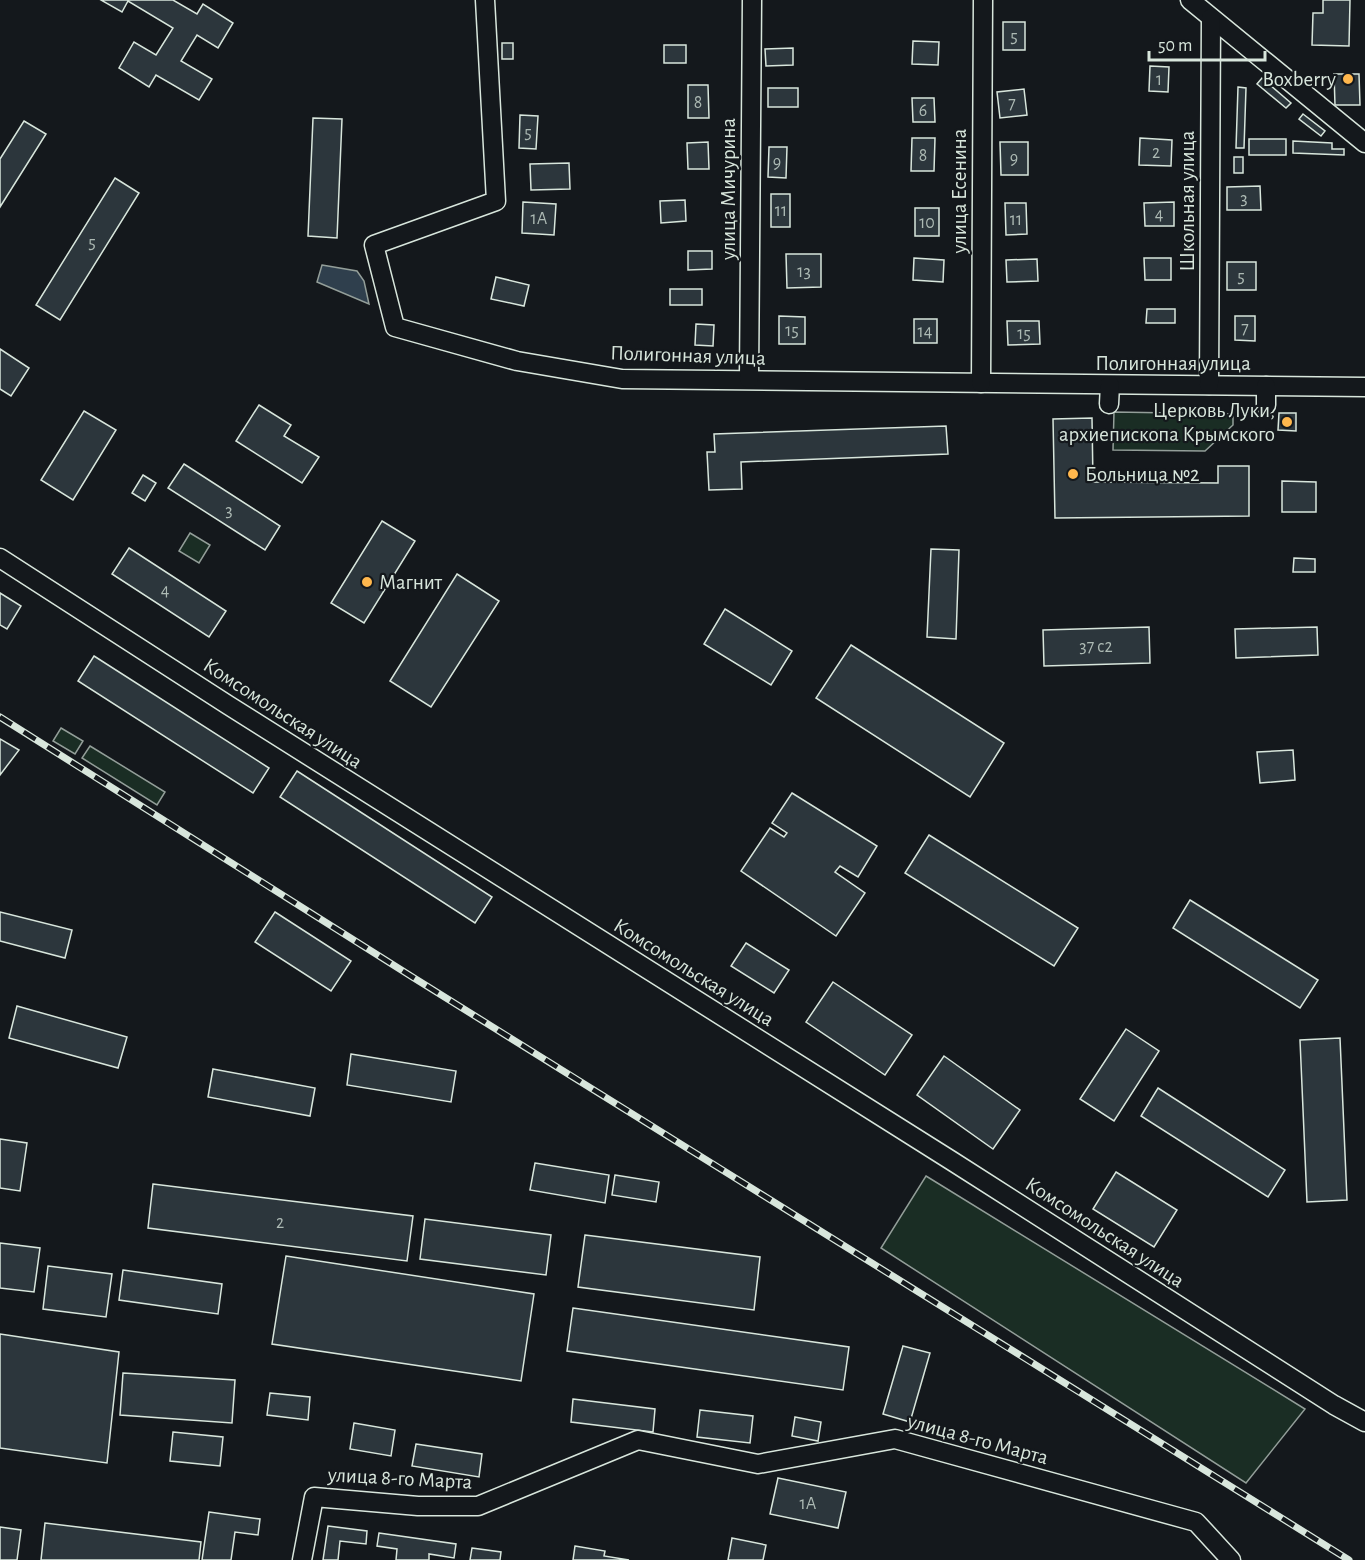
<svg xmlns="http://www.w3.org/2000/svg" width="1365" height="1560" font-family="'Alegreya Sans',sans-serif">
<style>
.green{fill:#1a2d24;stroke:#939e99;stroke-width:1.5}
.water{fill:#2f3f4d;stroke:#939e99;stroke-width:1.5}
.building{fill:#2c363c;stroke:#d8e6dc;stroke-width:1.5}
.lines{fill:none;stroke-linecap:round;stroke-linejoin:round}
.minor-casing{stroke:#d8e6dc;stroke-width:21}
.minor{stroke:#14181c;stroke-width:18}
.rail-casing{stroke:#d8e6dc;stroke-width:7}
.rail{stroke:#14181c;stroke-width:4.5;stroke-dasharray:14;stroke-linecap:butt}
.poi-dot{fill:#ffb74d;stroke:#14181c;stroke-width:2}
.labels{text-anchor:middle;stroke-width:4.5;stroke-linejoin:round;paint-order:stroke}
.number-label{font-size:18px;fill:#adbab4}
.poi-label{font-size:21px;fill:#d8e6dc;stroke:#14181c;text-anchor:end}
.street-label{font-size:21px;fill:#d8e6dc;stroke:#14181c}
</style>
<rect width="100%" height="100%" fill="#14181c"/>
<g class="green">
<polygon points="1114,412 1233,414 1233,425 1205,451 1113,450"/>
<polygon points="190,533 210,545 199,563 179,551"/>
<polygon points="61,728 83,741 75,754 53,741"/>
<polygon points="90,746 165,792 157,805 82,758"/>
<polygon points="926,1176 1305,1409 1246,1483 881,1248"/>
</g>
<polygon class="water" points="322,265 357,271 364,281 369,304 317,282"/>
<g class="building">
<polygon points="101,0 173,0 197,14 203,4 233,23 218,48 197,35 181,61 212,79 199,100 156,75 149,87 119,68 134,42 156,55 173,28 128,1 122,12"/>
<polygon points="1323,0 1350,0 1349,46 1312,45 1313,13 1323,13"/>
<rect x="1003" y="22" width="22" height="28"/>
<polygon points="913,41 939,42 938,65 912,64"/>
<rect x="502" y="43" width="11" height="16"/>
<rect x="664" y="45" width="22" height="18"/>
<polygon points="793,48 793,65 766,66 765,49"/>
<polygon points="1150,66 1169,67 1168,92 1149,91"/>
<polygon points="1334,74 1359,74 1360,105 1335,105"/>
<polygon points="1262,78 1291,103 1286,108 1257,84"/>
<polygon points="688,85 708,85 709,118 688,118"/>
<polygon points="1238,87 1246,88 1244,148 1236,148"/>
<rect x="768" y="88" width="30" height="19"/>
<polygon points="1024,89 1027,115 1000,118 997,92"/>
<polygon points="912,98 934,98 935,122 913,122"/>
<polygon points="1303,114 1325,131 1321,136 1299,119"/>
<polygon points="520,115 538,116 536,149 519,148"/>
<polygon points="313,118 342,119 337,238 308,236"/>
<polygon points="24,121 46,134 0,207 0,159"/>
<polygon points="912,138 935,138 934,171 911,171"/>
<polygon points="1140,138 1172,140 1171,166 1139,165"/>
<rect x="1249" y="139" width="37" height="16"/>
<polygon points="1293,141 1332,143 1332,149 1344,149 1344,155 1293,153"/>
<polygon points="708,142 709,169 688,169 687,143"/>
<polygon points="1000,142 1028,142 1028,175 1001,175"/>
<polygon points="769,147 787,147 786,178 768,177"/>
<rect x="1234" y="157" width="9" height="16"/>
<polygon points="569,163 570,189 531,190 530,164"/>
<polygon points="115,178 139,193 60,320 36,305"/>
<polygon points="1260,186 1261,210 1227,210 1227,187"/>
<rect x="771" y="194" width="19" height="33"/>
<polygon points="685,200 686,221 661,223 660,201"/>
<polygon points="523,202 556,204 554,235 522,233"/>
<polygon points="1174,202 1174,226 1145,226 1144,203"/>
<polygon points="1005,203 1026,203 1027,234 1006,235"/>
<rect x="915" y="208" width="24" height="28"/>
<polygon points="688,251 712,251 712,269 688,270"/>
<polygon points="786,254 821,254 821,287 787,288"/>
<polygon points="914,258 944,260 943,282 913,280"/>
<polygon points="1144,258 1171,258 1171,280 1145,280"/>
<polygon points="1037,259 1038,281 1007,282 1006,260"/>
<rect x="1227" y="262" width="29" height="28"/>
<polygon points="496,277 529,285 524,306 491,299"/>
<rect x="670" y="289" width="32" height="16"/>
<polygon points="1147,309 1175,309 1175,323 1146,323"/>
<polygon points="779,316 805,317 805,344 779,344"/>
<polygon points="1235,316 1255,316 1255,341 1235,340"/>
<rect x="914" y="319" width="23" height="24"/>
<polygon points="1007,321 1039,321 1040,344 1008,345"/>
<polygon points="696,324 714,325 713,346 695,345"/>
<polygon points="0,349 29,368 11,396 0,389"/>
<polygon points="259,405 291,425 284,436 319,457 302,483 236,441"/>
<polygon points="84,411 116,430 73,500 41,480"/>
<polygon points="1279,413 1296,413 1296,431 1278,430"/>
<polygon points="1092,418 1093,482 1218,483 1218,466 1249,466 1249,516 1055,518 1053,419"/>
<polygon points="946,426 948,454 741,462 742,489 709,490 707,452 715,452 714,434"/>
<polygon points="184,464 280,526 265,550 168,488"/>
<polygon points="143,475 156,483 145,501 132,493"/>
<polygon points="1282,481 1316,482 1316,512 1282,512"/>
<polygon points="382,521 415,541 364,623 331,603"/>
<polygon points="129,548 226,611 209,637 112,574"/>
<polygon points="931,549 959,550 956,639 927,637"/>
<polygon points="1294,558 1315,559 1315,572 1293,572"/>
<polygon points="457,574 499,601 431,707 390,681"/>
<polygon points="0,593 21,606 7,629 0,625"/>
<polygon points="725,609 792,651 771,685 704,644"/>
<polygon points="1149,627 1150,663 1044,666 1043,630"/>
<polygon points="1317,627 1318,655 1236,658 1235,629"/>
<polygon points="851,645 1004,743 970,797 816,698"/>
<polygon points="94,656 269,768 253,793 78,681"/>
<polygon points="0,739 19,750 0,775"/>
<polygon points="1293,750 1295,780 1260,783 1257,752"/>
<polygon points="297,771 492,897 475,923 280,797"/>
<polygon points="792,793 877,846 858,877 840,866 835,872 865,893 836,936 741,871 770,828 784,837 787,833 772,823"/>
<polygon points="929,835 1078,928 1054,966 905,873"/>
<polygon points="1190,900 1318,980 1300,1008 1173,928"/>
<polygon points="0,912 72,930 65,958 0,941"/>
<polygon points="275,912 351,961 331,991 255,942"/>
<polygon points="746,943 789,970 774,993 731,966"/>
<polygon points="833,982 912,1035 885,1075 806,1022"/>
<polygon points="17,1006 127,1037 118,1068 9,1038"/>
<polygon points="1126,1029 1159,1051 1114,1121 1080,1099"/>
<polygon points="1340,1038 1347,1200 1307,1202 1300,1040"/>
<polygon points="351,1054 456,1071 451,1102 347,1085"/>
<polygon points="944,1056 1020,1110 993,1149 917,1095"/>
<polygon points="213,1069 315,1088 310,1116 208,1097"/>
<polygon points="1158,1088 1285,1170 1268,1197 1141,1116"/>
<polygon points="0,1139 27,1143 20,1191 0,1188"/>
<polygon points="535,1163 609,1175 605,1203 530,1190"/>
<polygon points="1116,1172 1177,1210 1154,1247 1093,1209"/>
<polygon points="615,1175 659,1182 656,1202 612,1195"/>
<polygon points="153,1184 413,1216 407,1261 148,1228"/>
<polygon points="425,1219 551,1235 546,1275 420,1259"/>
<polygon points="585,1235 760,1257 754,1310 578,1287"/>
<polygon points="0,1243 40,1248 34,1292 0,1288"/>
<polygon points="286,1256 534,1294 521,1381 272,1344"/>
<polygon points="48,1266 112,1274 106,1317 43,1309"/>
<polygon points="123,1270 222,1284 218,1314 119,1300"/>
<polygon points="573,1308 849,1347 843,1390 567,1351"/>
<polygon points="0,1334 119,1352 107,1463 0,1448"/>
<polygon points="903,1346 930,1353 910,1422 883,1414"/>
<polygon points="123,1373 235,1380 232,1423 120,1415"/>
<polygon points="270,1393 310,1397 308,1420 267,1415"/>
<polygon points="573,1399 655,1409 653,1432 571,1422"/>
<polygon points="700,1410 753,1416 750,1443 697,1437"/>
<polygon points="795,1417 821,1422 818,1441 792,1436"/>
<polygon points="354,1423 395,1430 391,1456 350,1449"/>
<polygon points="173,1432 223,1437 220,1466 170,1461"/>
<polygon points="416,1444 482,1454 479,1477 412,1466"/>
<polygon points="778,1478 846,1492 838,1528 770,1514"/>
<polygon points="209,1512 260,1519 258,1535 235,1532 231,1560 202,1560"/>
<polygon points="45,1523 201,1542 199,1560 41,1560"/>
<polygon points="328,1526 367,1531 366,1544 340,1541 338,1560 323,1560"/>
<polygon points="0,1527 21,1530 17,1560 0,1560"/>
<polygon points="379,1533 456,1544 454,1558 429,1554 429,1560 396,1560 397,1549 377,1546"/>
<polygon points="732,1538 766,1545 763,1560 728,1560"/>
<polygon points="575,1546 605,1551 604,1556 629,1560 573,1560"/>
<polygon points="472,1548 501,1552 500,1560 470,1560"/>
</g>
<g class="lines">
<defs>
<g id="minor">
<polyline points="485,0 496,201 374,245 395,327 517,361 622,379 1365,387"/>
<polyline points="1190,0 1365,143"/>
<polyline points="749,379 752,0"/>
<polyline points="981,383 983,0"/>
<polyline points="1209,385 1211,18"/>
<polyline points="1266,386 1266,405"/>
<polyline points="1109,404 1110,385"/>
<polyline points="0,558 228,705 952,1161 1334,1405 1365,1422"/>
<polyline points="302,1560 314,1497 418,1506 478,1506 638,1440 758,1464 895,1439 1196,1522 1231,1560"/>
</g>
</defs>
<use href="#minor" class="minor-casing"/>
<use href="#minor" class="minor"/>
<defs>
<polyline id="rail" points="0,717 414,978 1349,1560"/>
</defs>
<use href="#rail" class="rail-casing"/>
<use href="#rail" class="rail"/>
</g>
<g class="poi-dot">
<circle cx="1348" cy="79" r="6"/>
<circle cx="1287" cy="422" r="6"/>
<circle cx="1073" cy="474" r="6"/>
<circle cx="367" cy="582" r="6"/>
</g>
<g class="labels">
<g class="number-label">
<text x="1014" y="42">5</text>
<text x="1159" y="85">1</text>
<text x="698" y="108">8</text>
<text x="1012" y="109">7</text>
<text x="923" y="116">6</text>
<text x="528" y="138">5</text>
<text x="1156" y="158">2</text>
<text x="923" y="161">8</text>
<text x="1014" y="164">9</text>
<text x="777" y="168">9</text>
<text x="1244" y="204">3</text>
<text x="781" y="216">11</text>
<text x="1159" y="220">4</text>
<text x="539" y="224">1А</text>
<text x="1016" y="225">11</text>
<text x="927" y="228">10</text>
<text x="92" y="248">5</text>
<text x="804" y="277">13</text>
<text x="1241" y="282">5</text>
<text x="1245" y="334">7</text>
<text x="792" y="336">15</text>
<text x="925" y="337">14</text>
<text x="1024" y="339">15</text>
<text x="229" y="516">3</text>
<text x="165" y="596">4</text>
<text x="1096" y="652">37 с2</text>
<text x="280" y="1228">2</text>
<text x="808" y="1509">1А</text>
</g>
<g class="poi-label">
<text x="1336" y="86">Boxberry</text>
<text x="1275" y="417">Церковь Луки,<tspan x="1275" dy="24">архиепископа Крымского</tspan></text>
<text x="1085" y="481" text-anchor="start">Больница №2</text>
<text x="379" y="589" text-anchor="start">Магнит</text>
</g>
<g class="street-label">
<text transform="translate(728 189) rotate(-90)" y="7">улица Мичурина</text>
<text transform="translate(959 191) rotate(-90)" y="7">улица Есенина</text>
<text transform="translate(1187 201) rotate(-90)" y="7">Школьная улица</text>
<text transform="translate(688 355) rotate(2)" y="7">Полигонная улица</text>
<text x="1173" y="370">Полигонная улица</text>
<text transform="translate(283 713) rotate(33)" y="7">Комсомольская улица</text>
<text transform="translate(694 972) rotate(32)" y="7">Комсомольская улица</text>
<text transform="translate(1105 1232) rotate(33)" y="7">Комсомольская улица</text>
<text transform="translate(978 1439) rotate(15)" y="7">улица 8-го Марта</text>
<text transform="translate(400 1478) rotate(3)" y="7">улица 8-го Марта</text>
</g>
</g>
<path d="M1149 51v9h116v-9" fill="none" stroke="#d8e6dc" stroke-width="3"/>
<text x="1158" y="51" font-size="18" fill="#d8e6dc" stroke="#14181c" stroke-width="4.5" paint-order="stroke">50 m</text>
</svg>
